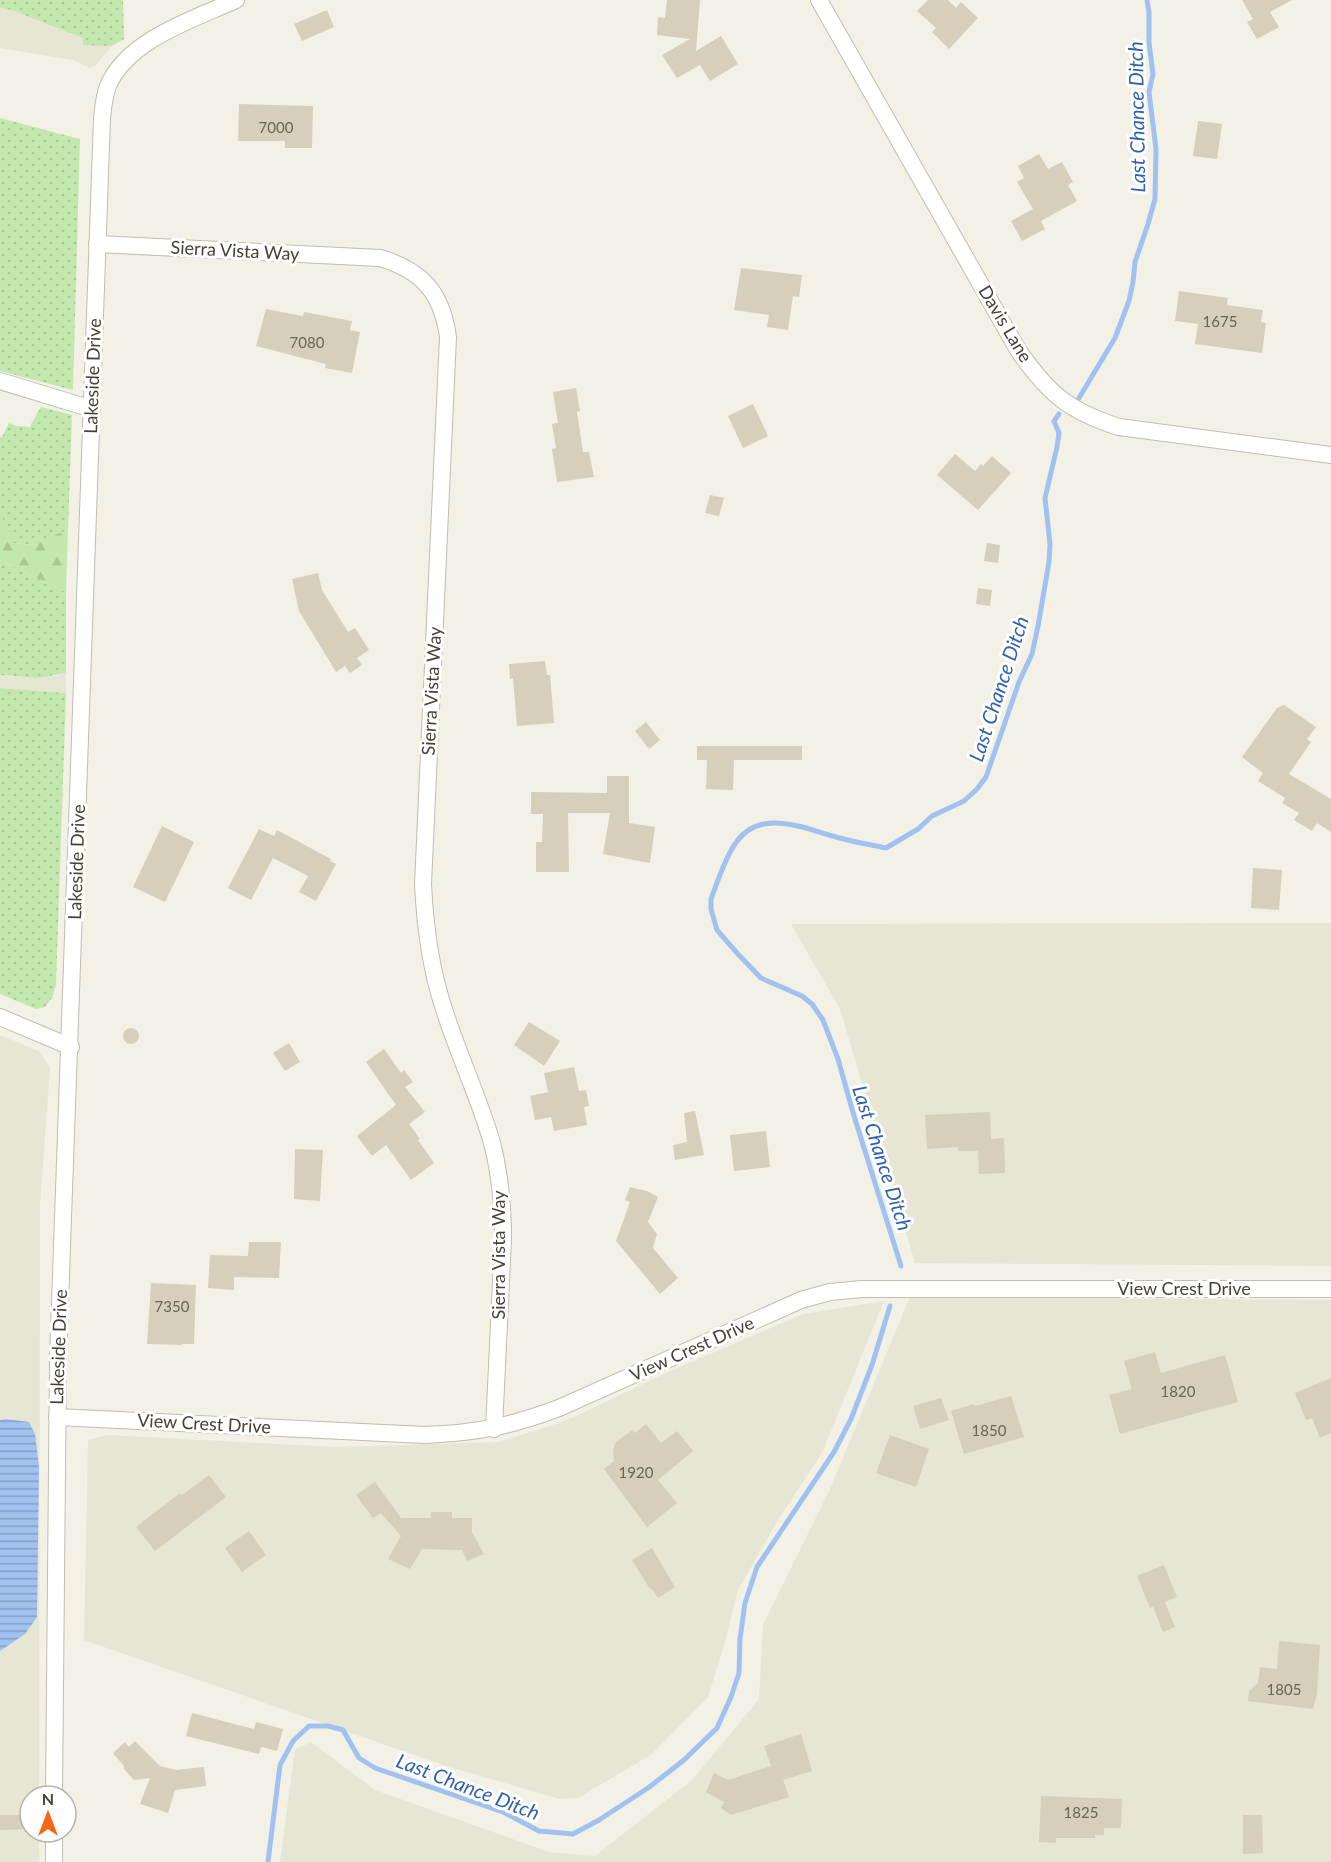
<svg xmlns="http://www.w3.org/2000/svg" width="1331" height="1862" font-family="Lato,sans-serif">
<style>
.residential{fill:#e7e5d4}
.grass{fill:url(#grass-dots)}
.forest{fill:url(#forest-firs)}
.water{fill:url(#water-rules)}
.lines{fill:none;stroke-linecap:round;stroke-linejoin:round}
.stream{stroke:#a1c1f0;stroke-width:5}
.building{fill:#d5cfbb}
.minor-casing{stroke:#c1beab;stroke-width:18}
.minor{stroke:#fff;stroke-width:16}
.labels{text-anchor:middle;stroke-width:6;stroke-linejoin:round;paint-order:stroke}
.number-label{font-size:15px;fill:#6a6556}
.street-label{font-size:18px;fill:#464235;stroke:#fff}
.water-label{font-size:20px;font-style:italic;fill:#2e61b2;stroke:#fff}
</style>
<defs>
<pattern id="grass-dots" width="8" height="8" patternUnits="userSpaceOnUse" patternTransform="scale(1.5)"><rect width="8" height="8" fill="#c3e8ae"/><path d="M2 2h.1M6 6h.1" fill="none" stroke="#a9c896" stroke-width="1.8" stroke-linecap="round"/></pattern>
<pattern id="forest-firs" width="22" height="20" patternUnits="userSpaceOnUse" patternTransform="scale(1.5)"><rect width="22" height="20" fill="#c3e8ae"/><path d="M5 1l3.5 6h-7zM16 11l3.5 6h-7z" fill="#a9c896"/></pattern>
<pattern id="water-rules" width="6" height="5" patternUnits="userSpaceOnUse" patternTransform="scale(1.5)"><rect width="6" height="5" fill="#a1c1f0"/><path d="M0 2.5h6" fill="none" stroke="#859ec3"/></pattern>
</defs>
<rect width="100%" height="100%" fill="#f3f1e6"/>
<g class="residential">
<polygon points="0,0 123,0 124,39 112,46 95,66 89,68 73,60 0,48"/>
<polygon points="66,673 66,693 0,688 0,675 12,677 56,676"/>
<polygon points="1331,923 1331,1266 915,1263 840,1009 791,924"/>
<polygon points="0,1035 39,1051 50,1068 40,1206 39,1796 30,1796 30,1832 39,1832 39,1862 0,1862"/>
<polygon points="910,1297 1331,1300 1331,1862 280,1862 295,1750 311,1742 375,1790 549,1852 595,1856 692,1780 759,1699 763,1625 830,1489"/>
<polygon points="884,1301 822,1453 778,1520 738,1590 724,1646 708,1697 652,1754 578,1798 560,1799 449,1767 84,1640 88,1440 107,1435 336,1447 499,1442 565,1421 666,1373 803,1314"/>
</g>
<g class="grass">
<polygon points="0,0 123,0 124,39 112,46 83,45 83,38 17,12 0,7"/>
<polygon points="0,118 80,139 73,390 0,371"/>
<polygon points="41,407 72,415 68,530 46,538 35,545 13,543 0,513 0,437 2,437 9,423 17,426 30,427 32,422"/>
<polygon points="0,560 66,592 66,673 38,678 0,675"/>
<polygon points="0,688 66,693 56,985 52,998 45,1007 36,1009 0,994"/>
</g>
<polygon class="forest" points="0,513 14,543 35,545 46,538 68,530 66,592 0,560"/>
<polygon class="water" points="6,1419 29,1422 35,1434 39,1467 37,1617 25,1634 0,1651 0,1420"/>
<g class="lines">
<g class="stream">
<polyline points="1079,398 1115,338 1129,301 1133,282 1135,262 1148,224 1155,199 1156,149 1149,92 1153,74 1149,42 1149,12 1147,0"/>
<path d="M901,1266l-47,-150 -16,-57 -15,-39 -11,-16 -10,-8 -41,-18 -24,-25 -20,-23 -6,-21v-10c7,-18 13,-39 24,-55 24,-37 68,-16 101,-7 16,5 33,7 50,11l32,-19 14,-13 32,-15 13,-12 9,-12 33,-95 13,-28 6,-28 11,-64 1,-18 -5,-46 12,-51 2,-14 -5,-12 5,-7"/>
<polyline points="268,1862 280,1765 293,1741 309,1726 328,1726 343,1730 359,1758 375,1768 503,1812 539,1831 573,1834 599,1820 648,1788 684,1760 717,1728 731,1697 739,1673 740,1639 745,1603 757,1567 834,1452 851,1419 872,1365 890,1306"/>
</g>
</g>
<g class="building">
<polygon points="667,0 700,0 696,51 721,36 738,64 710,81 700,65 677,78 662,55 690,39 657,35 658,17 665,18"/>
<polygon points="928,0 948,0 956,8 961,2 978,18 949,49 932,32 936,28 917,11"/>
<polygon points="1242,0 1292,0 1270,12 1279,27 1257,39 1247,22 1253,19"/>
<polygon points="327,10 334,27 302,41 294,24"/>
<polygon points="239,104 313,106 312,148 285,148 285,141 238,141"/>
<polygon points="1198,121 1222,124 1217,159 1193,156"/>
<polygon points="1039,154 1048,169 1062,162 1073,182 1068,185 1077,201 1041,221 1045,229 1022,241 1011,221 1033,209 1017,182 1024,178 1018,166"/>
<polygon points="741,268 802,275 799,297 793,296 788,330 767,327 769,315 734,310"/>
<polygon points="1179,291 1228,298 1227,305 1263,310 1261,322 1266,323 1262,353 1195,344 1198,324 1175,321"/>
<polygon points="266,309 303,316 304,312 352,321 350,330 360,332 352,373 325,368 326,364 256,346"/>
<polygon points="576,388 580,411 577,412 583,452 589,452 594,477 557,482 552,449 556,448 552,424 558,423 553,392"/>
<polygon points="753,404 768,436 743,448 728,416"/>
<polygon points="955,454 975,471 981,464 983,466 992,456 1011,473 978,510 937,475"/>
<polygon points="710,495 724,498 719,516 705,513"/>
<polygon points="987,543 1000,545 998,563 984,561"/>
<polygon points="318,573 322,590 348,632 355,628 369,650 357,658 362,665 350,673 345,666 336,672 299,611 292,579"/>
<polygon points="978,588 992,590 990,606 976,604"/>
<polygon points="545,661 547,675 550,675 554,723 517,726 513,678 510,679 509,664"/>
<polygon points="1284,705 1316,727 1307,739 1311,742 1289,774 1331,799 1331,832 1317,823 1312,831 1294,820 1299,813 1282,803 1285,798 1258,781 1263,773 1242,757 1277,708"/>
<polygon points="646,722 660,740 649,749 635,731"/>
<polygon points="697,746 802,746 802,760 734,760 733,790 706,789 707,760 697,760"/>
<polygon points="607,776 629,776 629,823 655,827 650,863 603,854 610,813 568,813 569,872 536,872 536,842 542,842 543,814 531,814 531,792 607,793"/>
<polygon points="162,826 194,842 165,902 133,887"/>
<polygon points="259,829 274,836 277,830 331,859 330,861 336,864 316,901 299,892 308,876 273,858 251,900 228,888"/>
<polygon points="1253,868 1282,870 1279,910 1251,908"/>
<polygon points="529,1022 560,1041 544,1066 514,1045"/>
<circle cx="131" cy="1036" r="8"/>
<polygon points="289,1043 300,1062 285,1071 273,1053"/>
<polygon points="384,1049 401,1073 404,1070 413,1082 405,1087 425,1112 409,1124 420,1139 418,1140 434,1163 411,1180 386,1145 372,1156 357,1136 396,1105 366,1062"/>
<polygon points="574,1067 579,1091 586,1090 589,1106 584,1107 587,1125 554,1131 551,1117 535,1120 530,1096 548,1092 544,1073"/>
<polygon points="695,1111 704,1155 675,1160 673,1145 687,1142 684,1113"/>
<polygon points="990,1112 991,1139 1004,1138 1005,1173 979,1174 978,1151 958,1151 958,1147 927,1149 925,1115"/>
<polygon points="766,1131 770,1167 734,1171 730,1135"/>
<polygon points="295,1149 323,1150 320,1201 294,1199"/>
<polygon points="630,1187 647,1191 658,1197 648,1222 657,1234 653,1248 678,1278 660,1294 616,1241 630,1202 625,1200"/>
<polygon points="249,1242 281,1242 279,1278 234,1277 234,1290 208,1288 210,1255 248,1256"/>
<polygon points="151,1283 196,1285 194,1344 182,1344 182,1345 147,1344"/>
<polygon points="1155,1352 1161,1373 1225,1355 1238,1402 1120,1434 1109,1395 1132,1389 1124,1361"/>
<polygon points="1331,1378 1331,1433 1320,1438 1312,1418 1306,1420 1295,1393"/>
<polygon points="1011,1396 1024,1437 964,1454 951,1411 974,1404 975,1406"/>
<polygon points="941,1398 949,1420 920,1429 913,1406"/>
<polygon points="646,1424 661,1443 677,1431 693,1451 658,1480 677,1503 647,1527 604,1469 614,1461 613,1452 615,1443 632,1430 635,1433"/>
<polygon points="890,1435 929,1449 916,1487 876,1473"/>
<polygon points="209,1475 226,1497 155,1551 136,1527 180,1493 182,1495"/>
<polygon points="375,1482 401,1518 431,1518 431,1512 452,1512 452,1518 472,1518 472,1532 484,1554 467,1561 462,1550 422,1549 410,1569 388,1559 401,1536 381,1513 373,1518 356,1495"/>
<polygon points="249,1531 266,1555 242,1572 225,1548"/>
<polygon points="652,1548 675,1587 658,1598 651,1588 650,1589 632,1560"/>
<polygon points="1164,1565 1177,1597 1165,1602 1175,1627 1163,1632 1153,1606 1150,1608 1137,1576"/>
<polygon points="1279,1641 1320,1645 1317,1694 1313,1709 1248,1701 1249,1691 1258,1683 1260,1667 1277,1669"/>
<polygon points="192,1713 254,1729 256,1722 283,1729 277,1751 261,1747 259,1754 186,1736"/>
<polygon points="801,1734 812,1771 783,1780 789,1797 731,1815 721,1808 724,1802 706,1792 714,1773 728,1780 771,1766 764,1746"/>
<polygon points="135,1741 160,1766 176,1770 204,1767 206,1786 175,1790 168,1813 140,1804 150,1778 134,1780 124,1769 124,1766 113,1753 125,1742 129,1747"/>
<polygon points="1041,1796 1122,1799 1121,1828 1104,1828 1104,1835 1095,1835 1095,1838 1056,1838 1056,1843 1039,1842"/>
<polygon points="0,1815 25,1815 26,1829 0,1830"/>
<polygon points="1243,1815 1262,1815 1263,1853 1243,1854"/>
</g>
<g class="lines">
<defs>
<g id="minor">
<path d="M819,0l199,350c30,43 50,61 101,77l212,28"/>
<path d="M97,244l283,14c42,12 62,35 68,79l-25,547c2,42 7,82 20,122 14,46 36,91 49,137 8,31 11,63 11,96l-9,190"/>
<polyline points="0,381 92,409"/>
<polyline points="0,1017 71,1047"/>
<path d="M57,1417l368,18c52,-2 86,-9 134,-27l242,-108 29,-8 32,-3h469"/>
<path d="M54,1796l4,-437 44,-1241c1,-10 2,-22 6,-32 19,-46 86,-67 128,-86"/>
<polyline points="54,1862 54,1832"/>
</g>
</defs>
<use href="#minor" class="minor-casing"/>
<use href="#minor" class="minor"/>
</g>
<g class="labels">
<g class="number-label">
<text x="276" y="133">7000</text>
<text x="1220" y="327">1675</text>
<text x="307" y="348">7080</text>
<text x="172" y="1312">7350</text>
<text x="1178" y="1397">1820</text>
<text x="989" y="1436">1850</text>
<text x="636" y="1478">1920</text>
<text x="1284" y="1695">1805</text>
<text x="1081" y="1818">1825</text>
</g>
<g class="street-label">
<text transform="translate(235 251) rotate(3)" y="6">Sierra Vista Way</text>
<text transform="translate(1005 324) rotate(59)" y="6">Davis Lane</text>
<text transform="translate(93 376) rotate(-88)" y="6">Lakeside Drive</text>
<text transform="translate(432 691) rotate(-87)" y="6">Sierra Vista Way</text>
<text transform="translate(77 862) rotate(-88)" y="6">Lakeside Drive</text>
<text transform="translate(499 1255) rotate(-90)" y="6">Sierra Vista Way</text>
<text x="1184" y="1295">View Crest Drive</text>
<text transform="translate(59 1347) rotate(-88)" y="6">Lakeside Drive</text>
<text transform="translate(692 1349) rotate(-24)" y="6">View Crest Drive</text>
<text transform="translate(204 1424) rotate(3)" y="6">View Crest Drive</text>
</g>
<g class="water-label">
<text transform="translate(1137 117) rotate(-91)" y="7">Last Chance Ditch</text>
<text transform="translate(999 689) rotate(-72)" y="7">Last Chance Ditch</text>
<text transform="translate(882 1158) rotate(72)" y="7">Last Chance Ditch</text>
<text transform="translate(468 1787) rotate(21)" y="7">Last Chance Ditch</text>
</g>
</g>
<g transform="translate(48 1814)"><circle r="28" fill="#ffffff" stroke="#b5b3ae" stroke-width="1.5"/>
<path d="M0-4.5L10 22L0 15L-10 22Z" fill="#fb6315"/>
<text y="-9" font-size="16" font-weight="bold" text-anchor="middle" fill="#464235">N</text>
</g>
</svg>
